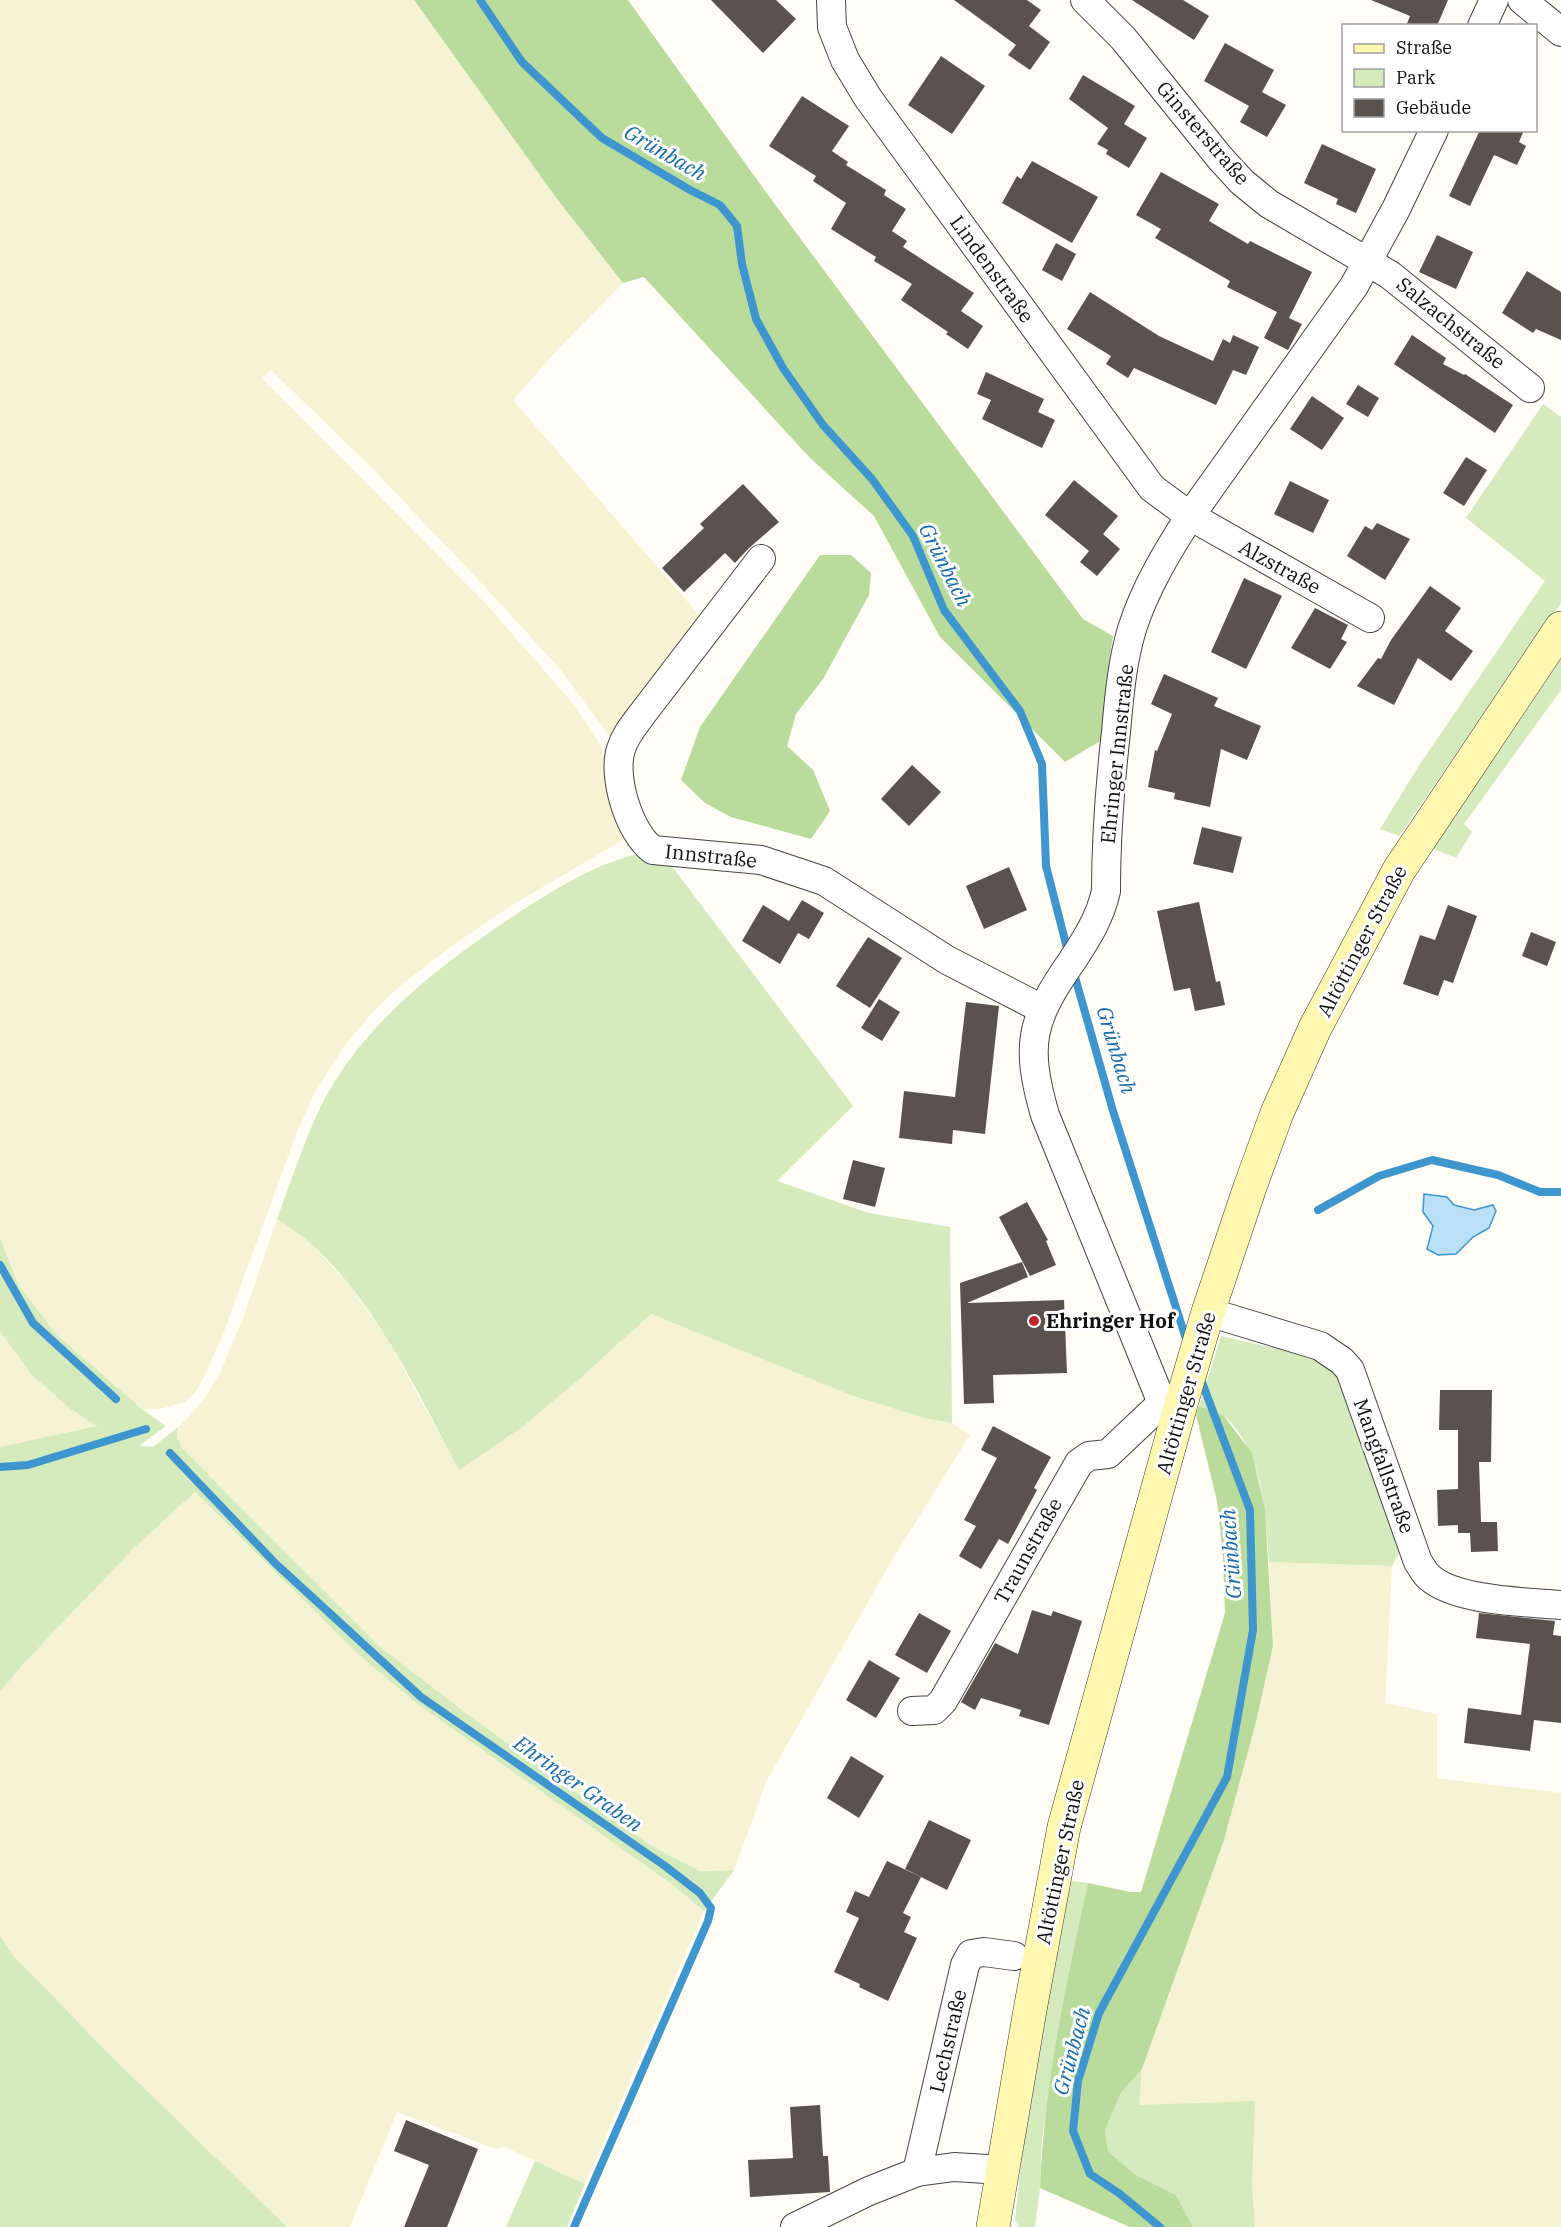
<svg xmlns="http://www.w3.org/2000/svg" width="1561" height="2227" font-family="'IBM Plex Serif',serif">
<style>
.farmland{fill:#f6f3d4}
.green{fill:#d5ebbd}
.forest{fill:#b9dc9c}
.water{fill:#b9e0f7;stroke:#3f96cf;stroke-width:1.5}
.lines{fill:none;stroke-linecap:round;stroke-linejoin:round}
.stream{stroke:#3f96cf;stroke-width:8}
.building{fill:#5a524d}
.minor-casing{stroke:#444;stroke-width:30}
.secondary-casing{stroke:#333;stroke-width:34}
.minor{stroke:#fff;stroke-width:28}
.secondary{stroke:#fff6b0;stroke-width:33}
.poi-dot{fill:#c4262e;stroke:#fff;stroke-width:2}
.labels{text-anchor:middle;stroke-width:6;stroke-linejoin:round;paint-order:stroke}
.street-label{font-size:20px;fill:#111;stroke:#fff}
.poi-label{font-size:20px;font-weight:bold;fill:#111;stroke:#fff;text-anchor:start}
.water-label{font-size:21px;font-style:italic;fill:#1768a6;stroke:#fff}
</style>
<rect width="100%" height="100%" fill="#fffdf5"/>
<g class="farmland">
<polygon points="0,0 414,0 557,199 623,283 560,347 513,400 705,622 614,742 560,669 485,587 371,467 271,370 262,378 489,607 574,705 600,744 611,768 628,837 509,907 449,948 400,986 369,1016 343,1048 315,1092 297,1132 222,1337 205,1375 195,1393 185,1402 160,1409 142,1409 57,1335 19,1286 0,1238"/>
<polygon points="277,1219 300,1232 346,1281 385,1335 459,1470 576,1382 651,1314 853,1396 928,1419 952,1423 970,1435 892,1560 767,1780 734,1870 700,1871 650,1845 475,1720 379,1646 182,1448 177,1437 178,1427 189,1417 206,1396 220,1373 243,1318"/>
<polygon points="0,1331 31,1374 69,1408 98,1426 0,1447"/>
<polygon points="195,1492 361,1657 416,1703 673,1885 704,1911 585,2184 505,2147 496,2149 397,2112 350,2227 287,2227 108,2053 13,1955 0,1936 0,1692 23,1664 134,1548"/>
<polygon points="1269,1562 1392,1566 1385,1703 1437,1714 1437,1778 1561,1793 1561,2227 1255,2227 1252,2183 1138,2105 1142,2069 1224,1840 1256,1722 1273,1646"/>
</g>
<g class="green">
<polygon points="1543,404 1561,417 1561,603 1399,836 1380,829 1420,764 1545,581 1466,518"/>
<polygon points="1561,656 1561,690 1464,824 1472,832 1456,858 1431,848"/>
<path d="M642,853l23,4 188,249 -76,75 92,32 81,14 2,196 -24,-4 -75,-23 -202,-82 -75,68 -54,45 -63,43c-43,-81 -100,-204 -182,-251 14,-37 26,-75 43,-111 41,-83 117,-140 192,-191 40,-26 83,-54 130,-64z"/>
<polygon points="0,1238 19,1286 57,1335 142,1409 166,1426 139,1446 153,1447 178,1427 177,1437 182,1448 379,1646 475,1720 650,1845 700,1871 734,1870 704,1911 673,1885 416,1703 361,1657 195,1492 134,1548 23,1664 0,1692 0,1447 97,1426 69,1408 31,1374 0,1331"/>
<path d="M1221,1336l85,19 16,7 15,12 65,172 -10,20 -123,-4c-4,-50 -5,-109 -44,-145 -7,-6 -18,-8 -26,-11z"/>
<polygon points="1071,1881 1088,1883 1070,1968 1042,2138 1040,2188 1035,2227 1018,2227 1015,2218 1032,2070"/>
<polygon points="0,1936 13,1955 108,2053 287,2227 0,2227"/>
<polygon points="1142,2069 1139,2105 1255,2101 1252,2183 1255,2227 1193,2227 1176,2195 1134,2174 1108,2151 1105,2130 1121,2093"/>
<polygon points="535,2161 585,2184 567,2227 506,2227"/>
</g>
<g class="forest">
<polygon points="414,0 628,0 768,195 1083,619 1113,636 1106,681 1102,740 1065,762 940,637 874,516 810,458 644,277 623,283 557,199"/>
<polygon points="820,555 851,555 871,573 869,595 823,679 796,714 787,746 813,770 830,811 811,839 731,817 705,803 681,780 700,727"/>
<path d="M1199,1406l24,9 29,38 13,56 8,137 -17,76 -32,118 -82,229 -21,24 -16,37 3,21 26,23 42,21 17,32h-63l-90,-39c4,-102 26,-205 48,-305l42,9h11l84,-279 -2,-57 -6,-55 -21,-86z"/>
</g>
<polygon class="water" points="1424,1194 1447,1197 1454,1205 1474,1210 1493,1205 1496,1211 1489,1228 1473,1237 1456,1254 1438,1255 1427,1249 1433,1226 1423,1212"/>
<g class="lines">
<g class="stream">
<polyline points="480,0 522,62 602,138 690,190 720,205 737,226 742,264 756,319 783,368 823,425 872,479 913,536 944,610 1020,711 1042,764 1046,866 1068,952"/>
<polyline points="1073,970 1113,1111 1188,1345"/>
<polyline points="1318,1210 1379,1176 1432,1160 1498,1175 1540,1192 1561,1192"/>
<polyline points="0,1265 33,1323 116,1399"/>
<polyline points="170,1453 276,1564 421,1697 665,1866 700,1893 711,1908 708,1921 574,2227"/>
<polyline points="0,1467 28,1465 146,1429"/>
<polyline points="1160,2227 1120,2194 1090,2174 1073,2131 1078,2081 1099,2013 1227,1777 1253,1630 1250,1510 1200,1377"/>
</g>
</g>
<g class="building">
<polygon points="711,0 776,0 796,19 763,53"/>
<polygon points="954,0 1027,0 1041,10 1029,26 1050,42 1030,70 1008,55 1016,45"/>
<polygon points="1132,0 1183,0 1209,16 1194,40"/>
<polygon points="1371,0 1448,0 1437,26 1406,26 1410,16"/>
<polygon points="1225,43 1274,70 1262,92 1286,105 1267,137 1240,122 1249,106 1204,81"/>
<polygon points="941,56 985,86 952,134 908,105"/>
<polygon points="1083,75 1135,106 1124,124 1147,138 1129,168 1106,154 1108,150 1097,144 1108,128 1069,99"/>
<polygon points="802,96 849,126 832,151 848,162 846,165 886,190 884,195 906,209 892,231 907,241 903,247 974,293 961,311 983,326 968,349 946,334 948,332 901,300 912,284 874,261 876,257 831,229 846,203 813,181 816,176 769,146"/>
<polygon points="1480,130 1524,130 1519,142 1526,146 1517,165 1494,155 1470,206 1449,196"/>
<polygon points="1322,144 1376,169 1356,213 1336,204 1338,199 1304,183"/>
<polygon points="1032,161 1098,197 1072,243 1002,203 1017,176 1021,179"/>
<polygon points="1161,172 1219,204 1209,221 1248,244 1250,241 1312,272 1289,318 1302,324 1288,350 1264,338 1277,312 1227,287 1230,281 1155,238 1161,229 1136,215"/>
<polygon points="1437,235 1473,252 1456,289 1419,272"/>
<polygon points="1056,243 1076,254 1062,281 1042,270"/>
<polygon points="1527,271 1561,292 1561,340 1536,329 1533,333 1502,313"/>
<polygon points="1090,292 1159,336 1213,361 1223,339 1230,343 1233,335 1259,347 1246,375 1233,370 1216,405 1134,368 1128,378 1106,364 1111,356 1067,329"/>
<polygon points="1412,335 1446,358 1443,364 1464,375 1465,374 1513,405 1495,433 1394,364"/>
<polygon points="986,372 1044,399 1038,412 1055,420 1042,448 982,419 991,400 977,394"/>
<polygon points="1358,385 1379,398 1368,417 1346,404"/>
<polygon points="1312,396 1344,418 1322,450 1290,429"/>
<polygon points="1466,457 1487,470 1464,506 1443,493"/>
<polygon points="1074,480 1118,516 1103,534 1120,549 1097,576 1080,562 1089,551 1045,515"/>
<polygon points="1290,481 1329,500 1313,533 1274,514"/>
<polygon points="743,484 779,522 748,549 735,563 725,553 684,592 662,568 704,528 700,524"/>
<polygon points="1377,523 1410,539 1385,580 1347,556 1365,526 1372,530"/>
<polygon points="1244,578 1282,596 1246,669 1211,652"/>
<polygon points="1430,586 1461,608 1445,631 1473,651 1451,681 1418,658 1394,705 1357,686 1378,658 1381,659 1391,640"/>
<polygon points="1315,608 1348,625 1341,639 1347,642 1330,669 1291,648"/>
<polygon points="1164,674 1218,698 1214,706 1261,726 1247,760 1221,749 1210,807 1174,799 1175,793 1148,787 1155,750 1157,751 1172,714 1151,704"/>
<polygon points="912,765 941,792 909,826 881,799"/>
<polygon points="1202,827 1242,837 1233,873 1193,864"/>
<polygon points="1009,867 1027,910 984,929 966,886"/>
<polygon points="802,900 824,913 809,939 798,933 780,964 742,941 763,905 789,921"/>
<polygon points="1199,902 1216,982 1220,981 1225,1005 1195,1011 1190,988 1174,991 1157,911"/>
<polygon points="1448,905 1477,916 1453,983 1444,980 1438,996 1403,984 1420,935 1435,940"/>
<polygon points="1531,932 1556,942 1547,966 1522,956"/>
<polygon points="868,937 902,958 870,1008 836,986"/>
<polygon points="879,999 900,1012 882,1041 861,1028"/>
<polygon points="966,1002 999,1006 985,1134 953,1130 952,1144 899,1138 904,1091 955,1097"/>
<polygon points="853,1160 885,1168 875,1207 843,1199"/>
<polygon points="1027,1202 1048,1240 1046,1241 1056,1265 1030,1276 999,1217"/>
<polygon points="1022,1262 1028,1277 967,1303 1064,1300 1067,1373 993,1375 994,1403 964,1404 960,1283"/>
<polygon points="1440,1390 1492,1390 1491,1462 1479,1462 1481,1522 1497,1522 1498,1551 1471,1552 1470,1533 1458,1533 1458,1525 1438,1526 1437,1490 1458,1489 1458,1430 1439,1430"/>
<polygon points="993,1426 1051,1457 1034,1488 1037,1490 1008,1544 999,1539 981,1569 959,1556 976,1526 964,1520 997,1458 981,1450"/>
<polygon points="1032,1610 1051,1616 1053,1611 1082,1621 1049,1725 1019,1716 1021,1710 981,1698 975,1710 961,1702 995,1643 1018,1654"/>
<polygon points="919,1613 951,1631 927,1673 895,1655"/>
<polygon points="1479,1613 1555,1621 1553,1635 1561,1636 1561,1723 1534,1720 1530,1751 1464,1743 1468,1708 1521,1715 1530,1644 1476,1638"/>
<polygon points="869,1660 900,1678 876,1718 846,1700"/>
<polygon points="851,1756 884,1776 859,1818 827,1798"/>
<polygon points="929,1820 971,1840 947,1890 905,1869"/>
<polygon points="887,1861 921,1877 903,1913 911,1917 904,1932 917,1938 888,2001 859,1987 860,1984 834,1972 859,1918 846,1912 855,1891 869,1897"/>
<polygon points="820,2105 823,2156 828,2156 830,2192 750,2197 748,2160 793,2158 790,2107"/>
<polygon points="406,2120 478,2149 447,2227 404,2227 429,2165 394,2151"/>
</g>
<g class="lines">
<defs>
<g id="minor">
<polyline points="831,0 832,27 845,60 868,98 1152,488 1190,516 1370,618"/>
<polyline points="1085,0 1123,38 1220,158 1242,182 1269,204 1390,275 1530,388"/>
<polyline points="1522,0 1561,32"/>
<polyline points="1482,26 1494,0"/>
<path d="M761,559l-118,154c-8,11 -18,22 -22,36 -9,27 8,84 32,101l108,10 63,21 123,79 95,49"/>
<path d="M1208,1312l112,34 22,15 8,9 68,192c4,5 6,11 11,15 26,24 97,25 132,28"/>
<path d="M1179,1412l-17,-9 -117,-288c-20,-70 -15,-94 27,-154 15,-23 28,-43 34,-70 0,-53 4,-106 10,-159 3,-34 6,-70 16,-103 13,-41 35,-77 58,-113l164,-230 42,-77 38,-79"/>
<polyline points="912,1711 934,1710 943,1701 1079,1463 1089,1456 1108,1454 1162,1403"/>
<polyline points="917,2172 965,1965 971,1954 984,1952 1014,1956"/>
<polyline points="795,2227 869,2191 917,2172 954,2167 1003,2170"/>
</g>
<polyline id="secondary" points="993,2227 1030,2010 1064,1827 1183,1397 1208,1312 1250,1187 1277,1113 1315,1028 1399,870 1561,628"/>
</defs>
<use href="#minor" class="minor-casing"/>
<use href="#secondary" class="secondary-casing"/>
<use href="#minor" class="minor"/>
<use href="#secondary" class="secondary"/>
</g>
<circle class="poi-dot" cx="1034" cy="1321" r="6"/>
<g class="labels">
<g class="street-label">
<text transform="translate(1203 133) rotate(49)" y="7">Ginsterstraße</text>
<text transform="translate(992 269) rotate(54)" y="7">Lindenstraße</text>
<text transform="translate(1451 323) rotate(39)" y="7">Salzachstraße</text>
<text transform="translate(1280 567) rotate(29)" y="7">Alzstraße</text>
<text transform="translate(1117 754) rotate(-84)" y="7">Ehringer Innstraße</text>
<text transform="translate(711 856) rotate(6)" y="7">Innstraße</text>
<text transform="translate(1362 941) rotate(-62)" y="7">Altöttinger Straße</text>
<text transform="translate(1186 1393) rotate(-74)" y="7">Altöttinger Straße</text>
<text transform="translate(1384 1466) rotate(70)" y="7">Mangfallstraße</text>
<text transform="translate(1028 1551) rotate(-61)" y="7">Traunstraße</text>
<text transform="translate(1060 1862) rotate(-78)" y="7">Altöttinger Straße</text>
<text transform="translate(948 2041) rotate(-77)" y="7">Lechstraße</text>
</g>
<g class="poi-label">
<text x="1046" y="1328">Ehringer Hof</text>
</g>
<g class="water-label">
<text transform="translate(665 153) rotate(30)" y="7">Grünbach</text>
<text transform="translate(945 565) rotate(63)" y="7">Grünbach</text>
<text transform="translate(1116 1050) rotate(73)" y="7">Grünbach</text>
<text transform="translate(1231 1554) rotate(-94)" y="7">Grünbach</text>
<text transform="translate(578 1784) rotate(35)" y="7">Ehringer Graben</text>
<text transform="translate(1072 2051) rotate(-75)" y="7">Grünbach</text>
</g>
</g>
<rect x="1342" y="24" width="195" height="108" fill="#ffffff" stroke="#a0a0a0" stroke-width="1.5"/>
<rect x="1354" y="44" width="30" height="9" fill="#fff6b0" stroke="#a0a0a0" stroke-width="1.5"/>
<text x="1396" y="54" font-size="18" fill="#111111">Straße</text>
<rect x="1354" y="69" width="30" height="18" fill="#d5ebbd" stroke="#a0a0a0" stroke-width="1.5"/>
<text x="1396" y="84" font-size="18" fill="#111111">Park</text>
<rect x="1354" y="99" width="30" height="18" fill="#5a524d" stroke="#a0a0a0" stroke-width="1.5"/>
<text x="1396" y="114" font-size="18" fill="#111111">Gebäude</text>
</svg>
